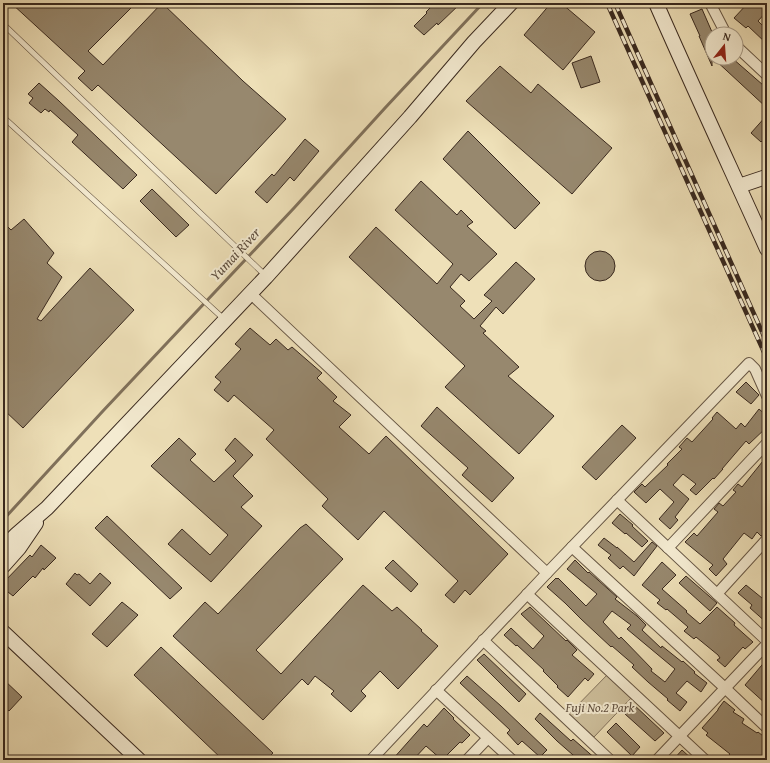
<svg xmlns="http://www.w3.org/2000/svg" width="770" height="763" font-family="'Gentium Book Plus',serif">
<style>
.green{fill:#cfc19e;stroke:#84745e}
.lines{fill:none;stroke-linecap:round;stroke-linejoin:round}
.stream{stroke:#80715b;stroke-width:3}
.building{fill:#97886e;stroke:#38281e;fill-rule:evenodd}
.lane-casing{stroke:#665644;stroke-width:6}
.street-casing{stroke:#665644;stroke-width:12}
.secondary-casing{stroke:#38281e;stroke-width:16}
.lane{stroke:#f4ebd1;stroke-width:5}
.street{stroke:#f4ebd1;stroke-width:10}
.secondary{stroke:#f4ebd1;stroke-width:14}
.rail-casing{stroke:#38281e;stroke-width:4.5}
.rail{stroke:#f4ebd1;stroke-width:3;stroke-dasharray:9;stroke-linecap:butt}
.labels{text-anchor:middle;stroke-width:4;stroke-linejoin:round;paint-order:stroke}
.park-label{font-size:13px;font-style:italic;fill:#5e4e3e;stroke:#f4ebd1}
.water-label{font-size:14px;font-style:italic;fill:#5c4c3d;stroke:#f4ebd1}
</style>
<rect width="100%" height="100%" fill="#eee0b8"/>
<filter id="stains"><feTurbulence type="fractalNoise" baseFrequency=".005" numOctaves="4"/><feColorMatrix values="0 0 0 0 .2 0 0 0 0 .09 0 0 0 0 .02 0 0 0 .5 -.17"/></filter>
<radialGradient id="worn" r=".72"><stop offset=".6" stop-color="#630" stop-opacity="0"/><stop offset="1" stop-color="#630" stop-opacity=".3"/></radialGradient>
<polygon class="green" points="608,674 632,697 594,737 569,714"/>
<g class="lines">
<polyline class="stream" points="3,520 102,412 294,208 385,108 483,3"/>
</g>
<g class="building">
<polygon points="11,3 136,3 88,51 103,65 162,3 243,81 286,119 216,194 98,85 92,91 78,78 85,71"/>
<polygon points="435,3 461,3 438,25 437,23 424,35 414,26 427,13 426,12"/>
<polygon points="551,3 561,3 595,32 563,70 524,35"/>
<polygon points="748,3 767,3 767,11 758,21 767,30 767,44 748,26 746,28 734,18"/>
<polygon points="702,9 712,32 712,66 699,36 700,36 690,14"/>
<polygon points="591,56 600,82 581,88 572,63"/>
<polygon points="713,58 732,58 763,85 767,90 767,108"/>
<polygon points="500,66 531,93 538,84 612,148 572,194 466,101"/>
<polygon points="39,83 59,101 137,175 123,189 72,142 78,135 50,110 49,112 45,109 41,113 29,103 33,98 28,94"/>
<polygon points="767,115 767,136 761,142 751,133"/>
<polygon points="468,131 540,203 515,229 443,159"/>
<polygon points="305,139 319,151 294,181 290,177 267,203 255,192 272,174 274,176"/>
<polygon points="421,181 457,215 461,210 473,222 467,226 497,254 469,281 461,274 450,287 465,301 460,306 474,319 492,301 484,295 516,262 535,279 503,314 496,307 480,326 486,331 483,333 519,367 508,376 554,416 519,454 445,387 465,366 349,257 376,227 437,284 453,264 395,210"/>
<polygon points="152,189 189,225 176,237 140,201"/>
<polygon points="24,219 54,253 47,263 62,277 37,319 41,321 90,268 134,310 23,428 3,409 3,222 11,230"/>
<circle cx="600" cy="266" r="15"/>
<polygon points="250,328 270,345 276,339 288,350 292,347 322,373 317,378 337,397 333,401 351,415 339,427 369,454 386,436 508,554 470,595 465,590 454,603 445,595 458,581 384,511 358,540 322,506 328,499 266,439 274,430 234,395 228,402 214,390 221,382 215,377 241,349 235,344"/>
<polygon points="746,382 759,395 751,404 736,392"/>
<polygon points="437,407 514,478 492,502 462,475 468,468 421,426"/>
<polygon points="759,409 767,416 767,427 749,444 746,441 722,469 723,469 714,479 713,478 696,495 690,490 696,484 683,474 673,485 689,499 675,517 678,520 670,529 659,519 674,502 660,489 646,503 634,492 642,484 645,487 668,465 667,464 682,449 679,447 687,438 692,442 713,419 712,418 717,412 736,429 741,423 745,427"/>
<polygon points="622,425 636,438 596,480 582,467"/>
<polygon points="179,438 196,454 190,460 214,482 236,461 225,450 235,438 253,455 233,476 253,496 241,507 262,526 211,582 168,544 182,529 210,555 228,535 151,466"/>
<polygon points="767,456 767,533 765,533 761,536 757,532 752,539 744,533 723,559 727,564 716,576 709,569 713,565 685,542 694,533 697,536 718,512 714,509 719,503 723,506 736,492 733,490 738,484 742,487"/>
<polygon points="620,514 633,525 632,526 648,541 642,547 626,533 625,534 612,523"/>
<polygon points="107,516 182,588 170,599 95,528"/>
<polygon points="306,524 343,559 256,650 281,674 363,585 392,611 397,607 422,630 421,631 438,646 398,689 380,671 361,691 366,696 351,712 331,694 334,691 315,676 308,685 302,679 263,720 173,636 205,602 218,614 300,528"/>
<polygon points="604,538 617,548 617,547 634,562 652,542 657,546 634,576 623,566 620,569 608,558 611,555 598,545"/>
<polygon points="41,545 56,558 44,570 43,568 35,578 33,576 13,596 3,588 3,583 30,555 32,557"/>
<polygon points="393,560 418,584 411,592 385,568"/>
<path d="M575,560l13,13 1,-1 28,25 -2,2 22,17 9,9 -4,5 19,18 1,-2 20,16 1,-1 12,11 -1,1 13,10 -6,9 -14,-11 -11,12 11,9 -7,9 -13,-11 1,-1 -20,-17 -16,-15 2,-2 -22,-19 -1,1 -30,-28 -16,-16 -18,-16 9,-9 1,1 1,-1 28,28 11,-12 -30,-25zM612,611l19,14 -4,4 48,40 -10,13 -14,-11 1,-2 -31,-32 -2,2 -16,-17z"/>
<polygon points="662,562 676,575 662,589 687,611 686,612 700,624 717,607 735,623 734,625 753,642 745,649 743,647 725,667 717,660 720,658 718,655 696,637 694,639 684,631 688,627 667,609 666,610 657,603 660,600 642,585"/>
<polygon points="75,573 77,575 79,574 90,584 100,573 111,583 101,594 90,606 66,584"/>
<polygon points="686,576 717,603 710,611 679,583"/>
<polygon points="746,585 762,598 767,593 767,623 750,608 752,605 738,593"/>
<polygon points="122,602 138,615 107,647 92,634"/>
<polygon points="530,607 566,641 567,640 577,650 572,655 594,674 588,681 585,678 568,697 557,687 558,686 543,671 544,670 517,645 516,646 504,635 511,628 533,649 544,636 521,614"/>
<polygon points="161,647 273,753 266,760 223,760 134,675"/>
<polygon points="484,654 526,694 519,702 477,660"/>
<polygon points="767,659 767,705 745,685"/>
<polygon points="467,676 501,706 547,750 540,757 522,741 518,745 507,733 510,730 460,683"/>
<polygon points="3,679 22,697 9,711 3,706"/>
<polygon points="724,701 735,710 733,712 744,719 742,723 757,733 758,732 767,739 767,760 734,760 729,755 730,754 706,735 708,733 702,728 718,710 718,709"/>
<polygon points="632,703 664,733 655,741 625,714 624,712"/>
<polygon points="444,708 454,718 453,719 470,735 462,743 460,742 442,760 426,746 413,760 392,760 424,724 427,727"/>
<polygon points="540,713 571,741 573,739 597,760 579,760 573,755 557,741 535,719"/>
<polygon points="616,723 640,747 632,756 607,732"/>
<polygon points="682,750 693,760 673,760"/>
</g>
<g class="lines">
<defs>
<g id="lane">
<polyline points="3,24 266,276"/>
<polyline points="3,117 225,320"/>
</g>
<g id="street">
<polyline points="710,3 726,34"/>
<polyline points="736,46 767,75"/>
<polyline points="251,294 547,573"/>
<polyline points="617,500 767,641"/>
<polyline points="572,547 725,688 767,728"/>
<polyline points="668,548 767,443"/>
<polyline points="527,594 705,760"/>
<polyline points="717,594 767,539"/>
<polyline points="483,640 610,760"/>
<polyline points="436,690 512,760"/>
<polyline points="371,760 547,573 749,363 755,369 767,396"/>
<polyline points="467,760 488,738"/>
<polyline points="657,760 767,644"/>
</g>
<g id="secondary">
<path d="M656,3c36,82 74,164 111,246"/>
<polyline points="739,186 766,177 767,179"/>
<polyline points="3,548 17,534 47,508 266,277 410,117 474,42 511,3"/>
<polyline points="3,566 19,548 36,523"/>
<polyline points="3,632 139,760"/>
</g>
</defs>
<use href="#lane" class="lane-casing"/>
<use href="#street" class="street-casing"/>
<use href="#secondary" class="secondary-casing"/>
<use href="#lane" class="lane"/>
<use href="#street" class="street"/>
<use href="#secondary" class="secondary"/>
<defs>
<g id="rail">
<polyline points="607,3 767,359"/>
<polyline points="615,3 767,343"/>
</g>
</defs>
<use href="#rail" class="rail-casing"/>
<use href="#rail" class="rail"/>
</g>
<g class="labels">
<g class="park-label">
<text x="600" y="712">Fuji No.2 Park</text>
</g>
<g class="water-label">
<text transform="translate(235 254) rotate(-47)" y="5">Yumai River</text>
</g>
</g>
<rect width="770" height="763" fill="none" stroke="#eee0b8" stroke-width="16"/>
<rect x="4" y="4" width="762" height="755" fill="none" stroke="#38281e" stroke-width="2"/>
<rect x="8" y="8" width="754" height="747" fill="none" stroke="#38281e"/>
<g transform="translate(724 46) rotate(17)"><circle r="19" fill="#f4ebd1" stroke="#a99d89"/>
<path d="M0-3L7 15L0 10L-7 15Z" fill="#8f2418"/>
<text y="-6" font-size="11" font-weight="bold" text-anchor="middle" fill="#38281e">N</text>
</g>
<rect width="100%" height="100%" filter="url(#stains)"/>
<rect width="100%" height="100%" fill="url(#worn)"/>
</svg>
